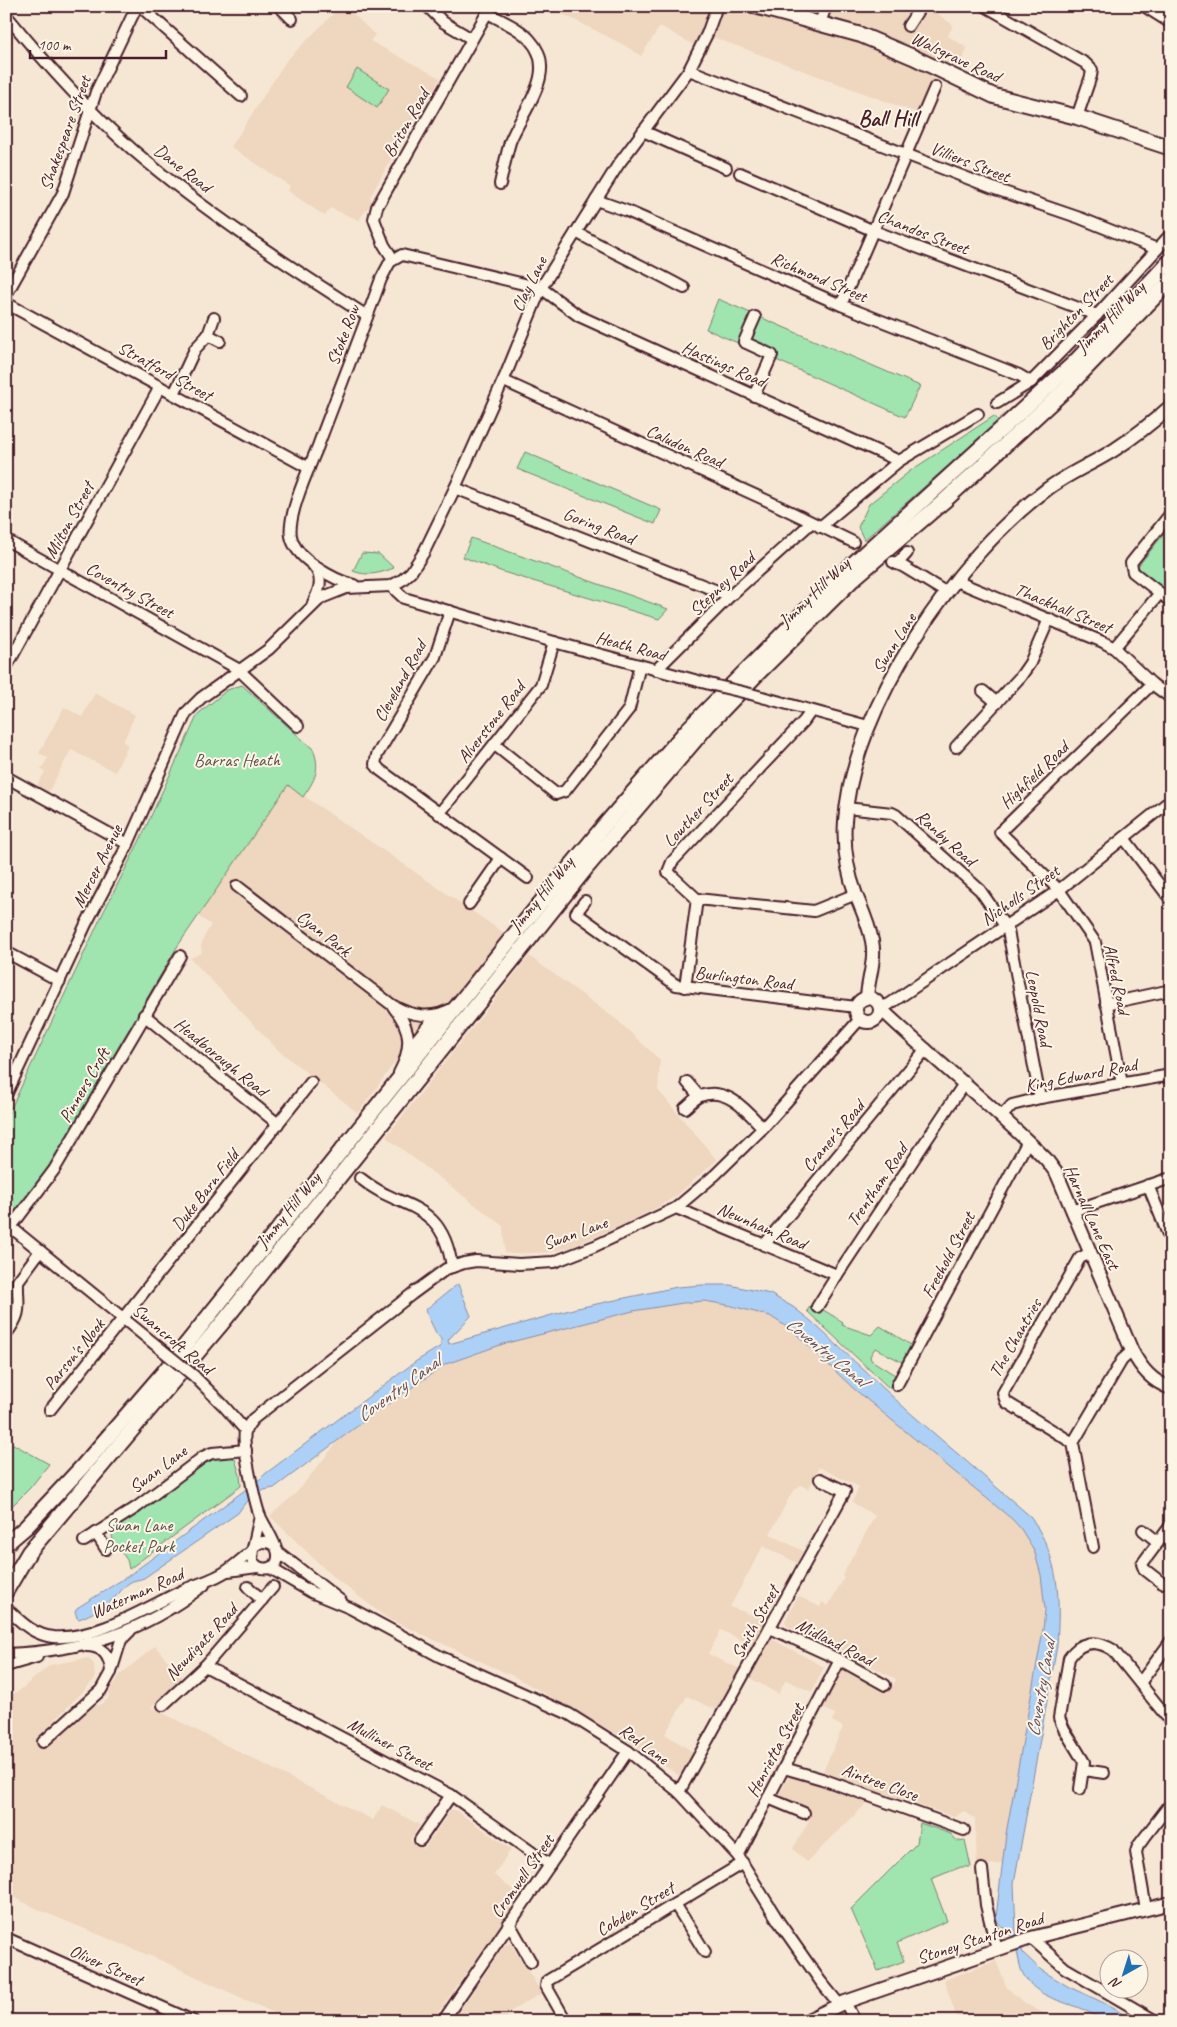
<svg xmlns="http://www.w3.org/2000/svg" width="1177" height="2027" font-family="Caveat,sans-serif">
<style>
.built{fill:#eed6bf}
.green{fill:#a0e4b0;stroke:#75826e}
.water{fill:#add1f6;stroke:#858aa5}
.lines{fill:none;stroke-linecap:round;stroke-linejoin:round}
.minor-casing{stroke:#4a1f2b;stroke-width:14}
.major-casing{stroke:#4a1f2b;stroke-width:16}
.highway-casing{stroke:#4a1f2b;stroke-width:18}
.minor{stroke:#fcf5e5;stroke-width:10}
.major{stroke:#fcf5e5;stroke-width:12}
.highway{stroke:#fcf5e5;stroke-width:14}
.minor-bridge-casing{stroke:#4a1f2b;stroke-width:14;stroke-linecap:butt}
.minor-bridge{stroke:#fcf5e5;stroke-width:10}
.labels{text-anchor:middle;stroke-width:4;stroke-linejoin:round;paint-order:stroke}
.street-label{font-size:18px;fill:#4a1f2b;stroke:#fcf5e5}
.park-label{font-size:18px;fill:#60504c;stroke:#fcf5e5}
.water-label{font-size:19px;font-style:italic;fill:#634c5e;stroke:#fcf5e5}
.district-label{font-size:22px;font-weight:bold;fill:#4a1f2b;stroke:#fcf5e5}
</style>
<rect width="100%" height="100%" fill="#f6e7d4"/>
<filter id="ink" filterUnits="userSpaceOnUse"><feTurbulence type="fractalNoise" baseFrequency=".02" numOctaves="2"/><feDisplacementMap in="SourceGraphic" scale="10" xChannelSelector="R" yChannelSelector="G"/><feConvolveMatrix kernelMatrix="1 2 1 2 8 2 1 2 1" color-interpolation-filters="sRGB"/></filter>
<g filter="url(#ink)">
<g class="built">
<polygon points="341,6 345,6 375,35 370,41 440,78 430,97 425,99 370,197 372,202 359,220 330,208 325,216 288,191 290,186 231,147 286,61"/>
<polygon points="547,6 903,6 908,10 902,23 903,28 913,30 931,9 953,25 948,36 967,48 958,72 943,65 934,79 942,84 928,117 710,36 699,48 660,26 641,56 626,46"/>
<polygon points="95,693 135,715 123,742 128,745 115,772 71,750 48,793 36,787 45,772 41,770 48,758 39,753 64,707 82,717"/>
<polygon points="288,785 504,933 456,996 427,1021 414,1036 358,1113 278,1050 190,958 202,953 201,946 203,939 211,925 198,916"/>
<polygon points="529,956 617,1020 660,1060 658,1090 717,1160 676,1196 651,1211 622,1225 571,1247 550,1252 514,1254 505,1253 503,1226 386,1137"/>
<polygon points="704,1301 728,1305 770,1316 793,1331 853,1388 1013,1520 1021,1529 1035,1550 1044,1590 1043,1630 1003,1864 977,1865 975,1819 964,1811 955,1817 870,1789 823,1771 843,1727 832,1721 835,1714 821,1707 843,1668 891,1690 896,1679 820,1640 787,1626 785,1621 798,1596 820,1607 822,1602 828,1606 844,1578 842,1576 875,1516 852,1502 859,1487 819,1467 809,1489 800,1485 791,1494 770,1534 803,1551 797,1563 763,1546 730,1607 766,1620 753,1646 721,1630 708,1654 740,1669 739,1671 716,1710 687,1696 665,1734 693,1752 682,1773 678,1775 629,1741 517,1678 387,1618 332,1576 270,1516 297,1492 339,1440 446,1364 503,1344 633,1311 683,1303"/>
<polygon points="772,1639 824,1667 812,1692 786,1680 778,1694 750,1678"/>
<polygon points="155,1646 181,1676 181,1680 151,1707 373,1820 382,1805 420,1825 410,1840 424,1849 451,1810 455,1810 511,1849 494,1875 521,1896 432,2021 291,2021 165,1962 44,1912 7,1894 9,1891 6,1887 6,1697 19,1691 50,1665 88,1658 94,1664 95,1679 37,1738 47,1748 93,1706 99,1705 108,1699 110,1690 120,1675"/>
<polygon points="789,1777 797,1777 862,1801 869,1801 807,1862 793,1849 809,1821 773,1804"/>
<polygon points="510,1943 542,1993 506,2014 510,2021 453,2021 504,1946"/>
<polygon points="996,1961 1007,1988 1026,2004 1059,2021 958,2021 944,1980"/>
</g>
<g class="green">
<polygon points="357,69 389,89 377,108 346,87"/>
<polygon points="718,299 920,386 905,417 706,329"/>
<polygon points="994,416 999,421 864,540 858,527 869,504 910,471"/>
<polygon points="525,452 661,510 655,524 517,469"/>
<polygon points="1171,525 1171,596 1141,571 1138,566"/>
<polygon points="471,538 668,609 659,619 503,572 463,557"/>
<path d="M362,553l17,1 15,14c-13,5 -27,9 -41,3z"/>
<path d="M242,685l71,64c8,20 2,31 -10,48l-15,-12 -111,162 -135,231 -26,34 -6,1 -4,-2v-92l96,-204 37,-73 59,-128 29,-24z"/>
<polygon points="812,1303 843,1322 842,1325 871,1335 880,1326 911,1345 902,1362 875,1348 870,1356 871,1360 895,1375 889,1388 807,1311"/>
<polygon points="6,1440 49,1464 30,1488 6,1512"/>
<path d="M220,1455h7l8,4 5,16 1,11 -112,83c-1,-4 -1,-9 -4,-12 -7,-9 -17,-17 -11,-30l98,-68z"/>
<polygon points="920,1823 951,1834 957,1841 965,1840 971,1867 961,1867 931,1879 947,1921 897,1943 904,1961 878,1971 851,1909 917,1843"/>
</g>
<path class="water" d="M458,1284l13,32 -23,24 1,4 124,-35 104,-22 25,-2h28l40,9 23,13 18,14 97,90 123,106c29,44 29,78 26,129l-43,237 2,49 7,21 18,17 28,17 33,15 34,19c-10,0 -22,2 -31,-1 -7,-2 -14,-7 -21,-10 -23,-10 -47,-12 -61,-36 -6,-12 -4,-28 -13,-40 -5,-7 -12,-8 -14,-17l10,-83 37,-204 2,-21 -4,-34 -7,-25 -13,-21 -8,-9 -160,-132 -60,-57 -23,-15 -42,-11 -24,-4 -21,2 -50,8 -130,33 -57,20 -71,49 -101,75 -10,2 -19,13 -7,10 -94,65c-5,2 -11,2 -15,5 -5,3 -9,10 -14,14 -10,10 -23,17 -36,22l-2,-1 -2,-7 2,-3 51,-32 132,-97 5,-5 150,-112 26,-16v-7l-5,-6 -11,-23z"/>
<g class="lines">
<defs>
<g id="minor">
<polyline points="140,6 241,96"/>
<polyline points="279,6 292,19"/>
<polyline points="427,6 443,22 472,39"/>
<polyline points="985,6 1085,63 1092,70 1091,76 1077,117"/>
<polyline points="1144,6 1171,23"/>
<path d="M488,13c13,8 32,15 42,27 30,32 -9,72 -20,102 -4,14 -7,28 -10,42"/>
<path d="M6,15c39,48 80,94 127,135 72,62 154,115 234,166"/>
<polyline points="820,23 826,6"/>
<polyline points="908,26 921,6"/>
<polyline points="689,70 998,190 1080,218 1157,249"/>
<polyline points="643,131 726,168"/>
<polyline points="740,173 874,231 1097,315"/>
<polyline points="596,200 627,211 841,305 1019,375 1031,382"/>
<path d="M576,232c35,20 72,36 108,56"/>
<polyline points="393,259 384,245 374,219 377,207 491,6"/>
<polyline points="6,295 63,193 96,92 137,6"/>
<polyline points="6,303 309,468"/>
<polyline points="841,305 935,87"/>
<polyline points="208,335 220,341"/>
<polyline points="504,381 768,501 853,542"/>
<polyline points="174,394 195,349 208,335 214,318"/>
<polyline points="754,396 772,355 744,342 755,317"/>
<polyline points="997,403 1031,382 1097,315 1171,234"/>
<polyline points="455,488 730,596"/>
<polyline points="820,527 899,461 978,414"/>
<polyline points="6,540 238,669 298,726"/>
<polyline points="893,562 904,567 947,593"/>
<polyline points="897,564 907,553"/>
<path d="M313,565c11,13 7,24 0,38"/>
<polyline points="956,581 1103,642 1114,648 1152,684 1171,698"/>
<path d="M354,585c-20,-5 -59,-26 -63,-49 -4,-21 19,-70 27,-90 21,-56 43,-111 63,-167l9,-17 12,-7 139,33 38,28 320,145"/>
<polyline points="391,586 404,598 554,642 713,685"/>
<polyline points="1160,593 1171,602"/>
<polyline points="450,611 435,657 377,755 375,764 380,770 528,878"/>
<polyline points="1114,648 1160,593 1133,572 1131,563 1171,513"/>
<polyline points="6,668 160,387"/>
<polyline points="656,670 730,596 811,523"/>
<polyline points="983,691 997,703"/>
<polyline points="751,694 868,726"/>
<polyline points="811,711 804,721 672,862 668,872 697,899 814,911 856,894"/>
<polyline points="495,745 556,794 565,791 629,709 640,665"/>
<polyline points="956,747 1021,676 1030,663 1049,619"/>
<polyline points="6,777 128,844"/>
<polyline points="846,808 892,813 896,815 980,890 1005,926 1008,931 1040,1098"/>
<polyline points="439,814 541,685 554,642"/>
<polyline points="1124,838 1171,900"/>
<path d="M237,886l155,119c21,12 41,15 63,2"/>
<polyline points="585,901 576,913 676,985 856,1007"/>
<polyline points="469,904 501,858"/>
<polyline points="6,952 60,981"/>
<polyline points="685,987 697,899"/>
<polyline points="1106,1004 1171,990"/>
<polyline points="880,1006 888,1005 1059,890 1171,800"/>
<path d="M394,1008c18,21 18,41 5,65"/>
<polyline points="144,1015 278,1124"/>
<polyline points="408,1050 431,1022 440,1015"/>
<polyline points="687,1082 699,1096"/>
<polyline points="1122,1084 1095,942 1059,890 1000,832 1152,684"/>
<polyline points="6,1095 86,924 128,844 186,713 201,698 269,649 321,598 346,588 391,586 402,580 411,572 424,552 455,488 506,374 541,288 618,165 689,70 707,34 717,6"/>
<path d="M685,1108c5,-4 10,-10 15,-12 27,-10 47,15 63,32"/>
<polyline points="1001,1117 1012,1105 1040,1098 1171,1075"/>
<path d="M360,1178c41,34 82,20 92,89"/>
<polyline points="1148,1185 1171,1242"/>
<polyline points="676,1208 837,1275"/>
<polyline points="1072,1211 1171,1178"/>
<polyline points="7,1224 162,1350"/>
<polyline points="11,1227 54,1170 180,956"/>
<polyline points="764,1245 926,1049"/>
<polyline points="817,1307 837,1275 965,1082"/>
<path d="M6,1334c18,-23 11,-28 12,-53l22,-30"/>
<polyline points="194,1376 223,1405 245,1430"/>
<polyline points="897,1385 1028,1141"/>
<polyline points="50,1410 311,1082"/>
<polyline points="1073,1443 1006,1402 1003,1393 1080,1258 1090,1253"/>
<polyline points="1143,1530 1158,1542"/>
<polyline points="96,1533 106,1549"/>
<polyline points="84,1541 137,1507 203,1457 212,1453 246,1450"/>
<path d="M274,1545c-8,-5 -15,-4 -21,3l-1,12c7,13 27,11 26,-5 0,-8 -14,-30 -18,-39 -5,-13 -18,-72 -15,-84 1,-5 5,-9 8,-13l159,-125 34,-25 18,-6 12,-2 43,3 35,-2 41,-16 81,-38 39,-33 48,-47 97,-109"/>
<polyline points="1093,1547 1073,1443 1122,1360 1132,1351"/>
<polyline points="253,1548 260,1516"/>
<polyline points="278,1552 341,1601"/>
<polyline points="270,1568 311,1592 350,1608 441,1657 569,1714 628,1751 679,1792 738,1856 779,1922 821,1982 839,2004"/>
<polyline points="228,1571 257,1567"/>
<polyline points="1162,1583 1144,1569 1142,1564 1171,1525"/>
<polyline points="248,1587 262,1600"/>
<path d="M6,1608c15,14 27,27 48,29 43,3 94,-31 132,-48 14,-6 30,-10 42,-19 9,-6 16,-13 24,-19"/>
<polyline points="770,1628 840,1660 885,1685"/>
<path d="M86,1646c17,0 24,10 25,26l10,-32 9,-9"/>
<path d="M6,1654c78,-3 136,-21 198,-69"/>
<polyline points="6,1666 37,1657"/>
<polyline points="205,1666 451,1795 550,1865"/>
<polyline points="1140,1683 1171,1641"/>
<polyline points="163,1705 205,1666 273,1587"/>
<polyline points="43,1742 101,1690 111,1672"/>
<polyline points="784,1768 822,1779 964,1830"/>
<polyline points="1084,1770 1104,1773"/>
<path d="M1080,1789l4,-27 -20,-33 -5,-11 10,-60c11,-17 27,-19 44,-8l58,72"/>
<polyline points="679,1792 845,1491 820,1479"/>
<polyline points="768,1798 804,1813"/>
<polyline points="420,1840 451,1795"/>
<polyline points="738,1856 840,1660"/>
<polyline points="982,1869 986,1905 997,1949"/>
<polyline points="675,1904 705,1952"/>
<polyline points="1146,1909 1136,1852 1138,1846 1171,1803"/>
<polyline points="509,1923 531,1962"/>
<polyline points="6,1938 193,2021"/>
<polyline points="1031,1938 1065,1968 1156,2021"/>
<polyline points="845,2002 855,2021"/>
<polyline points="443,2021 628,1751"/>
<polyline points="566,2021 546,1986 547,1981 743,1863"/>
</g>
<g id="major">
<path d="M867,997c1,-18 9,-37 5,-56 -3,-16 -10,-31 -16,-46 -9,-24 -13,-47 -11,-74 7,-112 112,-265 201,-331 21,-16 46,-26 68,-40 20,-13 39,-28 57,-44"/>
<circle cx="868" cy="1010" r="12"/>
<path d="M880,1008c54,52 113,98 166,151l11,15 75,177c9,17 20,31 39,37"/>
<polyline points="806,2021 845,2002 1031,1938 1171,1903"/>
</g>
<g id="highway">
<polyline points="755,6 861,35 913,57 994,96 1077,117 1171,148"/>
<polyline points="6,1544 26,1527 82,1467 164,1372 515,934 603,827 688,729 843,573 1074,363 1171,260"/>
<polyline points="6,1591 29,1552 223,1322 587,867 708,725 758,673 853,579 943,502 1067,388 1171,280"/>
</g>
</defs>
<use href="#minor" class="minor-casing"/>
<use href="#major" class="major-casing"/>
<use href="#highway" class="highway-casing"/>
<use href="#minor" class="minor"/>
<use href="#major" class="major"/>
<use href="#highway" class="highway"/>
<defs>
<g id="minor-bridge">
<polyline points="713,685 751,694"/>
<polyline points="162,1350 194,1376"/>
</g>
</defs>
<use href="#minor-bridge" class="minor-bridge-casing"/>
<use href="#minor-bridge" class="minor-bridge"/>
</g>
</g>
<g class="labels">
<g class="street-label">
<text transform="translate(956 57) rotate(25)" y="6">Walsgrave Road</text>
<text transform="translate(406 123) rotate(-60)" y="6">Briton Road</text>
<text transform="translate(65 133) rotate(-70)" y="6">Shakespeare Street</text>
<text transform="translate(970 162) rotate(21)" y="6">Villiers Street</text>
<text transform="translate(183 168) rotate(38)" y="6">Dane Road</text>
<text transform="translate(923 232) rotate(21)" y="6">Chandos Street</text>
<text transform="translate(819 277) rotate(23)" y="6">Richmond Street</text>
<text transform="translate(529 284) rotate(-64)" y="6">Clay Lane</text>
<text transform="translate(1076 312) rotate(-46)" y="6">Brighton Street</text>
<text transform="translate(1110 317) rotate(-46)" y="6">Jimmy Hill Way</text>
<text transform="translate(343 335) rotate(-69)" y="6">Stoke Row</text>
<text transform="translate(724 364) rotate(24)" y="6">Hastings Road</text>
<text transform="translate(165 371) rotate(29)" y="6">Stratford Street</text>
<text transform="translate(685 446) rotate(24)" y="6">Caludon Road</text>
<text transform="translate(69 520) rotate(-61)" y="6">Milton Street</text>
<text transform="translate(599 526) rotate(21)" y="6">Goring Road</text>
<text transform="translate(722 584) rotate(-44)" y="6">Stepney Road</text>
<text transform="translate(130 590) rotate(29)" y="6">Coventry Street</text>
<text transform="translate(814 592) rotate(-44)" y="6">Jimmy Hill Way</text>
<text transform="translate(1063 608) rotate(23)" y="6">Thackhall Street</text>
<text transform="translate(894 643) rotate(-58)" y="6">Swan Lane</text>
<text transform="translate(631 646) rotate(15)" y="6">Heath Road</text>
<text transform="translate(400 681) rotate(-61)" y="6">Cleveland Road</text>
<text transform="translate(491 722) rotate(-52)" y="6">Alverstone Road</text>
<text transform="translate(1034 775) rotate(-44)" y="6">Highfield Road</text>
<text transform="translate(698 810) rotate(-47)" y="6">Lowther Street</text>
<text transform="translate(946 838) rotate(42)" y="6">Ranby Road</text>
<text transform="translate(97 866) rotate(-63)" y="6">Mercer Avenue</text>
<text transform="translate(541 894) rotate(-51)" y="6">Jimmy Hill Way</text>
<text transform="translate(1020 895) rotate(-35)" y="6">Nicholls Street</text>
<text transform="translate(324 933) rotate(38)" y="6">Cyan Park</text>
<text transform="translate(744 978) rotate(7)" y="6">Burlington Road</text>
<text transform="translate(1117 979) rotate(78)" y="6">Alfred Road</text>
<text transform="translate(1039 1008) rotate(79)" y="6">Leopold Road</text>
<text transform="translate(221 1057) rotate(39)" y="6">Headborough Road</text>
<text transform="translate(1081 1075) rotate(-11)" y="6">King Edward Road</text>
<text transform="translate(84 1085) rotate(-60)" y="6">Pinners Croft</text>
<text transform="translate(833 1136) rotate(-50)" y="6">Craner's Road</text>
<text transform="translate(877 1185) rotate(-56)" y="6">Trentham Road</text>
<text transform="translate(205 1190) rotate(-52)" y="6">Duke Barn Field</text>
<text transform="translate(288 1210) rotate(-51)" y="6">Jimmy Hill Way</text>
<text transform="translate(1092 1217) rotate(66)" y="6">Harnall Lane East</text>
<text transform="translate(762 1226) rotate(23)" y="6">Newnham Road</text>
<text transform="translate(575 1233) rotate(-20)" y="6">Swan Lane</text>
<text transform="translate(948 1255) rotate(-62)" y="6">Freehold Street</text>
<text transform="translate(1015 1338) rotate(-60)" y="6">The Chantries</text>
<text transform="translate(173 1339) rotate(40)" y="6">Swancroft Road</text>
<text transform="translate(74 1354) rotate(-51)" y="6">Parson's Nook</text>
<text transform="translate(158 1469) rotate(-37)" y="6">Swan Lane</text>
<text transform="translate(137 1593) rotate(-24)" y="6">Waterman Road</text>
<text transform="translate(755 1622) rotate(-61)" y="6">Smith Street</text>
<text transform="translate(201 1642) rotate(-47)" y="6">Newdigate Road</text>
<text transform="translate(835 1642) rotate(27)" y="6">Midland Road</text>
<text transform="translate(390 1744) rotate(28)" y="6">Mulliner Street</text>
<text transform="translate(644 1744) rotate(36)" y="6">Red Lane</text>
<text transform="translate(775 1750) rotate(-62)" y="6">Henrietta Street</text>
<text transform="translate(880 1782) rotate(20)" y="6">Aintree Close</text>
<text transform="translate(522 1876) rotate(-55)" y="6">Cromwell Street</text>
<text transform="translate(635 1909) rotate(-31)" y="6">Cobden Street</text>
<text transform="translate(980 1938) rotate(-18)" y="6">Stoney Stanton Road</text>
<text transform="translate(106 1965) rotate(24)" y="6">Oliver Street</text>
</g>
<g class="park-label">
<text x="237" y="766">Barras Heath</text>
<text x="139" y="1531">Swan Lane<tspan x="139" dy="21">Pocket Park</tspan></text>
</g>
<g class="water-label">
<text transform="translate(827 1351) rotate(39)" y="7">Coventry Canal</text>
<text transform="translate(398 1388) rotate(-36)" y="7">Coventry Canal</text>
<text transform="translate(1040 1688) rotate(-80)" y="7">Coventry Canal</text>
</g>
<g class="district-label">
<text x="888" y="126">Ball Hill</text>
</g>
</g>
<rect width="1177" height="2027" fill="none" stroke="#fcf5e5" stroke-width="25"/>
<rect x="12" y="12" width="1152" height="2002" fill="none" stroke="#4a1f2b" stroke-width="2" filter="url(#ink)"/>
<g transform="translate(1124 1974) rotate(219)"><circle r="24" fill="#fcf5e5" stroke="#b59f9b"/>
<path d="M0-4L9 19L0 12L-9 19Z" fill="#1f6fb2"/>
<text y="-8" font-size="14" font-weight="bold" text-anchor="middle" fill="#4a1f2b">N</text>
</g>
<path d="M30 50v8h136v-8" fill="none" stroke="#4a1f2b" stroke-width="2.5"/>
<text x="38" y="50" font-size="15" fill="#4a1f2b" stroke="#fcf5e5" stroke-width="4" paint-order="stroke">100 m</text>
</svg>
